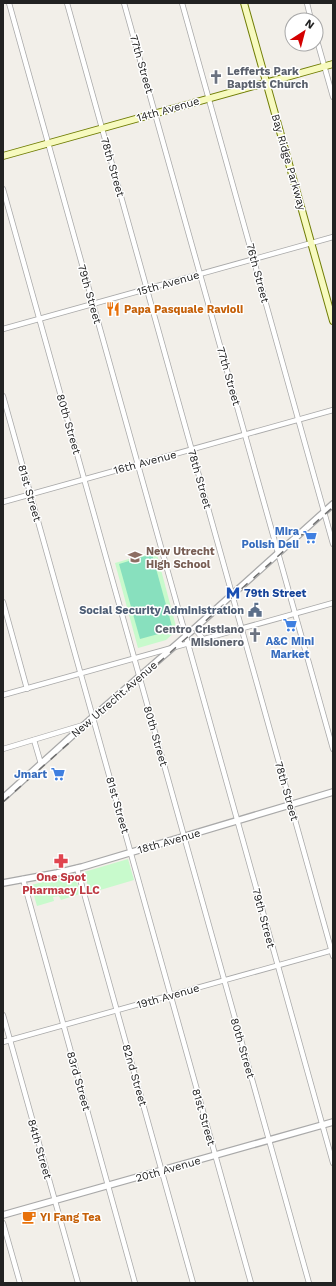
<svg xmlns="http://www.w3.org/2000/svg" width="336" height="1286" font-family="'Work Sans',sans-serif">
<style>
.park{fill:#c8facc}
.pitch{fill:#88e0be}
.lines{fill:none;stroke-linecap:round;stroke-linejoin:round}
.minor-casing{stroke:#a9a9a9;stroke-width:6}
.tertiary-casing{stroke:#a9a9a9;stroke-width:8}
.secondary-casing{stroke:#707d05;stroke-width:8}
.minor{stroke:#fff;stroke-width:4.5}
.tertiary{stroke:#fff;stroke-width:5.5}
.secondary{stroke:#f7fabf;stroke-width:6}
.rail{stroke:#707070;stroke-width:1.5;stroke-dasharray:8 8;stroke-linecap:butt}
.labels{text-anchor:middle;stroke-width:3;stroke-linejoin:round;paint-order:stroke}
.street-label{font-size:11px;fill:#222;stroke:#fff}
.worship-label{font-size:11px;font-weight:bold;fill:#5b616d;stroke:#fff;text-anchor:start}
.food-label{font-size:11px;font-weight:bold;fill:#c56008;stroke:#fff;text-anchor:start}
.shop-label{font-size:11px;font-weight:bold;fill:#366cbe;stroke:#fff;text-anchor:end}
.education-label{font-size:11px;font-weight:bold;fill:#785e54;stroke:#fff;text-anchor:start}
.transit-label{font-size:11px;font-weight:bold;fill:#164399;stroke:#fff;text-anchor:start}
.service-label{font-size:11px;font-weight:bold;fill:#4e5e75;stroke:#fff;text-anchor:end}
.health-label{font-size:11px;font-weight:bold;fill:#be3a42;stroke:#fff}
</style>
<rect width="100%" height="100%" fill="#f2efe9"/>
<g class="park">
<polygon points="156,551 177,630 166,640 138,648 115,563"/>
<polygon points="128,859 134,880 90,893 84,872"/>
<polygon points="75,874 80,894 61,900 59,896 53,897 54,901 37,906 31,885"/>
</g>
<polygon class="pitch" points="152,554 173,630 140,639 119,564"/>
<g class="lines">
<defs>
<g id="minor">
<polyline points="9,3 333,1163"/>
<polyline points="67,3 333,956"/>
<polyline points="124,3 333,749"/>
<polyline points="182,3 333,544"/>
<polyline points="307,3 311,20"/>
<polyline points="316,37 333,97"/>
<polyline points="3,189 309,1283"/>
<polyline points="3,329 333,237"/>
<polyline points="3,396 251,1283"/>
<polyline points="3,502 333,410"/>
<polyline points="3,602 27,689"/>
<polyline points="195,629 203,639"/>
<polyline points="3,695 333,603"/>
<polyline points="34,740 41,764"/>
<polyline points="3,749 83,725"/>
<polyline points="77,868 193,1283"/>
<polyline points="23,879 135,1283"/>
<polyline points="3,1015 78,1283"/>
<polyline points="3,1042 333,950"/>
<polyline points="3,1223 20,1283"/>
</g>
<g id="tertiary">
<polyline points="3,798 93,717 186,636 333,504"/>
<polyline points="3,883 57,873 82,867 333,792"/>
<polyline points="3,1215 333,1122"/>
</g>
<g id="secondary">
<polyline points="244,3 333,321"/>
<polyline points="3,156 333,64"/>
</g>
</defs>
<use href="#minor" class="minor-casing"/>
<use href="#tertiary" class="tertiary-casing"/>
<use href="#secondary" class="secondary-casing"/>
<use href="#minor" class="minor"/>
<use href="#tertiary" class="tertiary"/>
<use href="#secondary" class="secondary"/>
<polyline class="rail" points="3,802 333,507"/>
</g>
<defs>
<symbol id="church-bare" viewBox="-9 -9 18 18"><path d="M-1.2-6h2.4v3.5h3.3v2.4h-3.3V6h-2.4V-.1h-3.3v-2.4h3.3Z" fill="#6b7280" stroke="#fff" stroke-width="2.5" paint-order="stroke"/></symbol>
<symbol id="restaurant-bare" viewBox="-9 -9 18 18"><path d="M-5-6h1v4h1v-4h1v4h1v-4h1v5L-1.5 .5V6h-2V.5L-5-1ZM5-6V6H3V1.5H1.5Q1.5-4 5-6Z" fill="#e8710a" stroke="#fff" stroke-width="2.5" paint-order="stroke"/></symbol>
<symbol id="supermarket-bare" viewBox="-9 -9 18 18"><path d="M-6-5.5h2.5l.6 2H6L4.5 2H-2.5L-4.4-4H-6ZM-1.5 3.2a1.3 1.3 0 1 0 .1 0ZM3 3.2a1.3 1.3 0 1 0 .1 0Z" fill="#3f7fe0" stroke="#fff" stroke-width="2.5" paint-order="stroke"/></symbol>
<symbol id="school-bare" viewBox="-9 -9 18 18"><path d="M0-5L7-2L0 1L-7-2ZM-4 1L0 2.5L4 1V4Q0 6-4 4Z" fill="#8d6e63" stroke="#fff" stroke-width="2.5" paint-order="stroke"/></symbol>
<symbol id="metro-bare" viewBox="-9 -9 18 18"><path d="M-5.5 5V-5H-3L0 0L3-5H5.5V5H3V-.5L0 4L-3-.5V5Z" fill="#1a4fb4" stroke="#fff" stroke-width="2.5" paint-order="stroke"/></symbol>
<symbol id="civic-bare" viewBox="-9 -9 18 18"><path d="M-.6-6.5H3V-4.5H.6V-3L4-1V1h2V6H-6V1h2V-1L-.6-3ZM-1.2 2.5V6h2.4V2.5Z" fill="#5c6f8a" stroke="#fff" stroke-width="2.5" paint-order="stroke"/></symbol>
<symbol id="pharmacy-bare" viewBox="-9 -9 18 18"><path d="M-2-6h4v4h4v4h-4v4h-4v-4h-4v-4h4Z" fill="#e0444e" stroke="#fff" stroke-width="2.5" paint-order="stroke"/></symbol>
<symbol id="cafe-bare" viewBox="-9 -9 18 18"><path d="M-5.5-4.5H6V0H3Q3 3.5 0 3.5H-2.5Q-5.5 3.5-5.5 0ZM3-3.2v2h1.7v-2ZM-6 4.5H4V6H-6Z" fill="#e8710a" stroke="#fff" stroke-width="2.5" paint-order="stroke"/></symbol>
</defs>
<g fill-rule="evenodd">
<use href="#church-bare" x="206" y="67" width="20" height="20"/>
<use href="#restaurant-bare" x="103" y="299" width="20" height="20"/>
<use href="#supermarket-bare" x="300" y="527" width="20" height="20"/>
<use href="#school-bare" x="125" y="547" width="20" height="20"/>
<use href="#metro-bare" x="223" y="583" width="20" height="20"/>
<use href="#civic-bare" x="245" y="600" width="20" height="20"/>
<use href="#supermarket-bare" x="280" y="615" width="20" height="20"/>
<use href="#church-bare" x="245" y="625" width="20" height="20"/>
<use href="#supermarket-bare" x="48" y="764" width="20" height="20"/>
<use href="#pharmacy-bare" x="51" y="851" width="20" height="20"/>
<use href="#cafe-bare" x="19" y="1207" width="20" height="20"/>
</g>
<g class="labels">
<g class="street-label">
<text transform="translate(142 64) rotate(74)" y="4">77th Street</text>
<text transform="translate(168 109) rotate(-16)" y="4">14th Avenue</text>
<text transform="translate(289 162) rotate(74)" y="4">Bay Ridge Parkway</text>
<text transform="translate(113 167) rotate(74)" y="4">78th Street</text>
<text transform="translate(258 273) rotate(75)" y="4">76th Street</text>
<text transform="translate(168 283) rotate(-16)" y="4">15th Avenue</text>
<text transform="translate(90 294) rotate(74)" y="4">79th Street</text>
<text transform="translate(229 376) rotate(74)" y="4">77th Street</text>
<text transform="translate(69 424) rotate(74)" y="4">80th Street</text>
<text transform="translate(145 462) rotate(-15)" y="4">16th Avenue</text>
<text transform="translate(200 479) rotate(74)" y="4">78th Street</text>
<text transform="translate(30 493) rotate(74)" y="4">81st Street</text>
<text transform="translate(114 699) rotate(-41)" y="4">New Utrecht Avenue</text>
<text transform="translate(156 736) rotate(74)" y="4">80th Street</text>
<text transform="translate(287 791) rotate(74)" y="4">78th Street</text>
<text transform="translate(118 805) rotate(74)" y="4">81st Street</text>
<text transform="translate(169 841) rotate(-16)" y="4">18th Avenue</text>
<text transform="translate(264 918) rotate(75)" y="4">79th Street</text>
<text transform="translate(168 996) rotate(-16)" y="4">19th Avenue</text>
<text transform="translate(243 1048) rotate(74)" y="4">80th Street</text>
<text transform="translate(135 1075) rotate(74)" y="4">82nd Street</text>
<text transform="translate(79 1081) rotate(74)" y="4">83rd Street</text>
<text transform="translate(204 1117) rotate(74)" y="4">81st Street</text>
<text transform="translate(40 1149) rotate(74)" y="4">84th Street</text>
<text transform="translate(168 1169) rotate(-16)" y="4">20th Avenue</text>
</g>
<g class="worship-label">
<text x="227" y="75">Lefferts Park<tspan x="227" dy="13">Baptist Church</tspan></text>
<text x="244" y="633" text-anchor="end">Centro Cristiano<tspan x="244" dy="13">Misionero</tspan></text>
</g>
<g class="food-label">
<text x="124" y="313">Papa Pasquale Ravioli</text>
<text x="40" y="1221">Yi Fang Tea</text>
</g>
<g class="shop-label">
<text x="299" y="535">Mira<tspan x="299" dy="13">Polish Deli</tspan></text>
<text x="290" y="645" text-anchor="middle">A&amp;C Mini<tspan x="290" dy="13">Market</tspan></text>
<text x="47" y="778">Jmart</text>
</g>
<g class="education-label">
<text x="146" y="555">New Utrecht<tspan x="146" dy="13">High School</tspan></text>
</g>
<g class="transit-label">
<text x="244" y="597">79th Street</text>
</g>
<g class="service-label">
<text x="244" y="614">Social Security Administration</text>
</g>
<g class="health-label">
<text x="61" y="881">One Spot<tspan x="61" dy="13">Pharmacy LLC</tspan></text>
</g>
</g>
<rect width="336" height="1286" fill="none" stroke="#222222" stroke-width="8"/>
<g transform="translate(304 32) rotate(36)"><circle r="19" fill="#ffffff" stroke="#a7a7a7"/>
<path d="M0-3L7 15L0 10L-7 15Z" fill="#d40000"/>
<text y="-6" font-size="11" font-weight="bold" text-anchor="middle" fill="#222222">N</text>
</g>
</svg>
